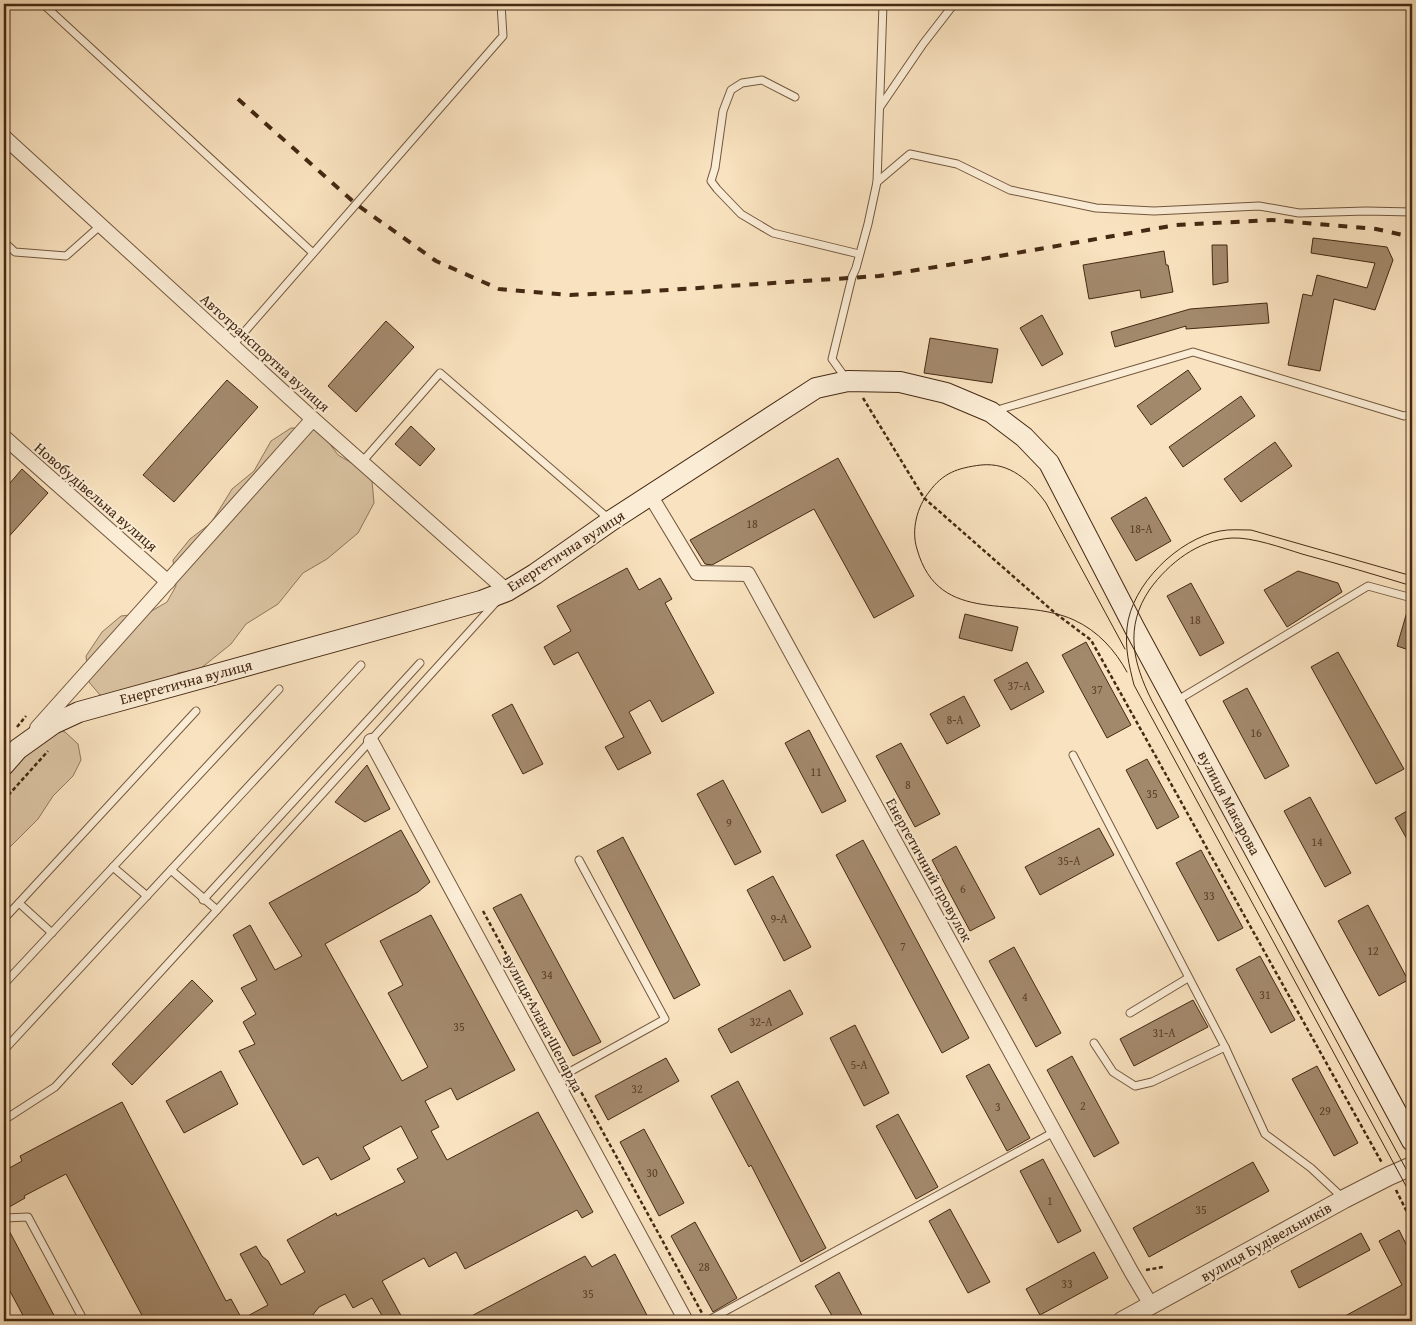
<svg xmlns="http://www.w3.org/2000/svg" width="1416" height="1325" font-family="'Gentium Book Plus',serif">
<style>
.green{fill:#dac3a2;stroke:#90765a}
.building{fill:#a3896c;stroke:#452912}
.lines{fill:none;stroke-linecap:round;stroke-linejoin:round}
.service-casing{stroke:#72573d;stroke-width:9}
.minor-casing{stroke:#72573d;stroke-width:16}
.tertiary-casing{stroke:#72573d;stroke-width:20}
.secondary-casing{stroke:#452912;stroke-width:22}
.path{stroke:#452912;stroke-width:2.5;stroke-dasharray:4 2.5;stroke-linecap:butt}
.service{stroke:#fbecd5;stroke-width:7}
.minor{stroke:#fbecd5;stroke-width:14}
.tertiary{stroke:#fbecd5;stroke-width:18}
.secondary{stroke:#fbecd5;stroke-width:20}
.tram{stroke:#452912;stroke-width:1}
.rail{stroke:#452912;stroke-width:4;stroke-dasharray:9 9;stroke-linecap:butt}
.labels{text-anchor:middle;stroke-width:4;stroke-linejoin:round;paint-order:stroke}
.number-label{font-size:12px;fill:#5c4128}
.street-label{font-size:15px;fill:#452912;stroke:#fbecd5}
</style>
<rect width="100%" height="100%" fill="#f9e2bf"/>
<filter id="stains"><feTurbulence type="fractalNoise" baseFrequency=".004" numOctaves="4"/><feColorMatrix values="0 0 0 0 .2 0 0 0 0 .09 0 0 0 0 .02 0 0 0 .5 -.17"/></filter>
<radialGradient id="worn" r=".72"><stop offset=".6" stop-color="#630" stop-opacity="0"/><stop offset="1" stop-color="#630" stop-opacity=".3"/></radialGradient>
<g class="green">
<polygon points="291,428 313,428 327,440 338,455 355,465 372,481 374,503 358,533 327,559 303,573 278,604 246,624 231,644 200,669 178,673 150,698 126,704 100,695 89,682 86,656 102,632 121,616 148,613 167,602 176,586 173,560 190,539 211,523 232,489 254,471 271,441"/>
<polygon points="47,725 65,732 78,744 81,760 73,776 53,796 38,819 4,853 4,754 16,743 28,730"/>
</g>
<g class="building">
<polygon points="1313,238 1387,247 1393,260 1375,310 1334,299 1320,371 1288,365 1303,294 1312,296 1317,275 1367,288 1375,263 1311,253"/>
<polygon points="1212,245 1227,245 1228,282 1213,285"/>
<polygon points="1164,251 1166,265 1168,265 1173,292 1141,298 1140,290 1089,299 1083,265"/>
<polygon points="1267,303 1269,323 1186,329 1186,326 1115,347 1111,332 1190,309"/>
<polygon points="1042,315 1063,354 1042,366 1020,328"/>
<polygon points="386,321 414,347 356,412 328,386"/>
<polygon points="930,338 998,349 992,383 924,373"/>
<polygon points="1188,370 1201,389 1151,425 1137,406"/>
<polygon points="227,380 258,407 174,502 143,475"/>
<polygon points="1241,396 1255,416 1183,467 1169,447"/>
<polygon points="411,426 435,449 420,466 395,444"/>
<polygon points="1275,442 1292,466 1241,502 1224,479"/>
<polygon points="838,458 914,596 874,618 814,509 712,565 705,564 690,540"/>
<polygon points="22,469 48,493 4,542 4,490"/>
<polygon points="1146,497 1171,541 1136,561 1111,518"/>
<polygon points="627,568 639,590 660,578 672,599 665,603 714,693 662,722 650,700 629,712 651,753 618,770 605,747 624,737 578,652 554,665 544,647 571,631 557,606"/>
<polygon points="1298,571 1338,583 1342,592 1287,627 1264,590"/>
<polygon points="1191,583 1224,643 1200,656 1167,596"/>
<polygon points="1409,605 1412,605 1412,651 1397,646"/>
<polygon points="965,614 1018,627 1012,651 959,638"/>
<polygon points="1086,642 1131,725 1107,738 1062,655"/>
<polygon points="1338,652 1404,769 1376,784 1311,667"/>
<polygon points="1027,662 1044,692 1011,710 994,680"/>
<polygon points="1247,688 1289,766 1265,779 1223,701"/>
<polygon points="964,696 980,726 947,744 930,714"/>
<polygon points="512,704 543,764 523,774 492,715"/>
<polygon points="809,730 846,801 822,813 785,743"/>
<polygon points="901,743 940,814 915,827 876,756"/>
<polygon points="1147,759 1179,817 1157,829 1126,770"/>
<polygon points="367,765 390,809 365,822 335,802"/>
<polygon points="723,780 761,852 735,865 697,794"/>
<polygon points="1310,797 1351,873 1325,887 1284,811"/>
<polygon points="1412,808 1412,848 1395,818"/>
<polygon points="1099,828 1114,855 1040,895 1025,867"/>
<polygon points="401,830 430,882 418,892 325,944 402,1081 428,1067 388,993 403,985 380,941 431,915 515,1070 457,1100 451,1088 425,1101 439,1127 431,1131 447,1160 538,1112 593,1212 582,1218 577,1210 465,1269 456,1252 429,1267 424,1258 382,1281 404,1321 385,1321 372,1298 353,1308 345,1294 319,1307 308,1321 145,1321 66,1174 24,1196 25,1198 4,1210 4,1171 22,1161 20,1156 122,1102 226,1301 231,1299 242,1319 268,1305 240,1254 256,1246 262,1256 268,1261 281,1285 305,1272 287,1240 336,1213 337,1216 405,1182 397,1169 418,1158 401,1126 363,1147 370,1159 331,1180 318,1157 303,1165 239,1051 255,1044 243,1022 256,1014 241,988 257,980 233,935 250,925 275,970 302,956 269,903"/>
<polygon points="623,837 700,985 674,999 597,851"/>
<polygon points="863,840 969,1038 942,1053 836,855"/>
<polygon points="956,846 995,918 970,931 932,860"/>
<polygon points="1201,850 1243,928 1218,941 1176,863"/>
<polygon points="773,876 811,947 784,961 747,890"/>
<polygon points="521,894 601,1042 573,1056 493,908"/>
<polygon points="1368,905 1408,980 1379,996 1338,921"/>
<polygon points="1014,947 1061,1033 1036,1047 989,961"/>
<polygon points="1260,956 1295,1020 1271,1033 1236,969"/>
<polygon points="192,980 213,1001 132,1085 112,1064"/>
<polygon points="790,990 803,1014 731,1053 718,1029"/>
<polygon points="1193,1000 1208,1027 1134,1066 1120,1039"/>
<polygon points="855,1025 889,1093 864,1106 830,1038"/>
<polygon points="1072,1056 1119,1143 1094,1157 1047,1070"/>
<polygon points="666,1058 679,1081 608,1120 595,1096"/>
<polygon points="989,1064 1030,1138 1007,1151 966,1076"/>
<polygon points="1317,1066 1358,1143 1334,1156 1292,1079"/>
<polygon points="221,1071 238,1104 184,1133 166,1101"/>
<polygon points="738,1081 826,1248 801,1262 751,1165 749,1167 711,1096"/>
<polygon points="898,1114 938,1187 916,1199 876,1126"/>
<polygon points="644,1129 684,1203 659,1216 620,1142"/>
<polygon points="1043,1159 1081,1231 1058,1243 1020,1171"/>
<polygon points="1253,1162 1269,1191 1149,1257 1133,1228"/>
<polygon points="950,1209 990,1282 968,1293 929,1221"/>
<polygon points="695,1222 737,1298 713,1312 671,1236"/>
<polygon points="4,1223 5,1223 57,1321 26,1321 4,1280"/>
<polygon points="1399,1230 1412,1256 1412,1321 1336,1321 1402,1285 1379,1241"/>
<polygon points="1361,1233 1370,1250 1299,1288 1291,1271"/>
<polygon points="1094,1252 1108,1278 1040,1315 1026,1289"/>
<polygon points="615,1254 650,1321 462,1321 585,1256 592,1267"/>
<polygon points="839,1272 865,1321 835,1321 815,1286"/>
</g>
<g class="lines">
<defs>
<g id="service">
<polyline points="43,4 313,253"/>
<polyline points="795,97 762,80 742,83 731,90 723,111 715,168 711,181 717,189 741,214 773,233 859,254"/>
<polyline points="880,107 923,44 954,4"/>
<polyline points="877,182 910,154 957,164 1010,190 1096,208 1154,211 1259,206 1299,213 1366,211 1412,212"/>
<polyline points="4,242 15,252 66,256 101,225"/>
<polyline points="233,345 503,36 501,4"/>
<polyline points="847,380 832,359 852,277 856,268 868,224 877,182 883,4"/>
<polyline points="994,411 1193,352 1404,416 1412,414"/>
<polyline points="362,462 440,373 609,519"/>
<polyline points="1176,701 1368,586 1412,598"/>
<polyline points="1073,755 1225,1047 1265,1134 1311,1168 1344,1199"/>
<polyline points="113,867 147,896"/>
<polyline points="171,870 217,910"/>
<polyline points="203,900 420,663"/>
<polyline points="19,903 52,933"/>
<polyline points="4,919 196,711"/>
<polyline points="4,984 279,689"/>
<polyline points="1130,1013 1188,978"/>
<polyline points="1094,1043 1113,1072 1135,1086 1152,1082 1225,1047"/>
<polyline points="4,1050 361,665"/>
<polyline points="555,1080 665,1019 579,860"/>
<polyline points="4,1120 55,1087 217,910 498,600"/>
<polyline points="4,1218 28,1217 84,1321"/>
<polyline points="707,1321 1054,1132"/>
</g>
<g id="minor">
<polyline points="4,137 313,419 507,591"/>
<polyline points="4,437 168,582"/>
<polyline points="650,495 697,573 748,574 1132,1273 1151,1305"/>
<polyline points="37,728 313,419"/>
<polyline points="371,741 686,1321"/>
</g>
<polyline id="tertiary" points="1122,1321 1344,1199 1389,1176 1412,1166"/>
<polyline id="secondary" points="4,765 18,749 53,724 79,712 481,601 507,591 535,574 612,520 816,388 848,381 900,382 946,393 991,412 1024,437 1049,463 1135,629 1412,1141"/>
</defs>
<use href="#service" class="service-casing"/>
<use href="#minor" class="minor-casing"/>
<use href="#tertiary" class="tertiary-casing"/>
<use href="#secondary" class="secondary-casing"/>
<g class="path">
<polyline points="863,398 924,498 1055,613 1091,640 1382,1163"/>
<polyline points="17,727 26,716"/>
<polyline points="4,800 48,751"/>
<polyline points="483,911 565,1063"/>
<polyline points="575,1081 702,1313"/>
<polyline points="1396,1190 1412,1222"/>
<polyline points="1146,1270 1163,1267"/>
<polyline points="4,1308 11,1321"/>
</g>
<use href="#service" class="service"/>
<use href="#minor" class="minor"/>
<use href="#tertiary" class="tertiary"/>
<use href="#secondary" class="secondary"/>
<g class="tram">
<path d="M1412,576l-161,-46c-11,0 -21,-1 -31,1 -42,8 -89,54 -93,97 -2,21 2,37 7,57l278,512"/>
<path d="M1412,586c-36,-11 -73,-22 -110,-32 -19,-6 -50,-17 -70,-16 -34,2 -63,25 -82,51 -26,38 -17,74 2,112l260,479"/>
<path d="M1125,649l-79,-146c-16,-22 -36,-41 -65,-38 -24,3 -38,8 -52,27 -12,15 -18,38 -12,57 22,79 100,45 157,71 24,11 41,30 53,52"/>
</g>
<polyline class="rail" points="238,99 356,204 436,261 499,289 570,295 637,292 879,276 948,265 1176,225 1272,220 1376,229 1412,237"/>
</g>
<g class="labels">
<g class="number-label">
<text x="752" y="528">18</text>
<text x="1141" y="533">18-А</text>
<text x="1195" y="624">18</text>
<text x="1019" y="690">37-А</text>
<text x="1097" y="694">37</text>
<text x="955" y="724">8-А</text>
<text x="1256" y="737">16</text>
<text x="816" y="776">11</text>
<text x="908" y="789">8</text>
<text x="1152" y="798">35</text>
<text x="729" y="827">9</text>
<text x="1317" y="846">14</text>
<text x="1069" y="865">35-А</text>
<text x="963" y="893">6</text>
<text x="1209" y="900">33</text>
<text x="779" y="923">9-А</text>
<text x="903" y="951">7</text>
<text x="1373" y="955">12</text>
<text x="547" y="979">34</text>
<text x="1265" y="999">31</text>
<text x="1025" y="1001">4</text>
<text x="761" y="1026">32-А</text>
<text x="459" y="1031">35</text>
<text x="1164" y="1037">31-А</text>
<text x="859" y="1069">5-А</text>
<text x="637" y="1093">32</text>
<text x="1083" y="1110">2</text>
<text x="998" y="1111">3</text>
<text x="1325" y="1115">29</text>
<text x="652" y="1177">30</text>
<text x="1050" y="1205">1</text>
<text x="1201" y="1214">35</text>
<text x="704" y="1271">28</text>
<text x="1067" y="1288">33</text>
<text x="588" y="1298">35</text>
</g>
<g class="street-label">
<text transform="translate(265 353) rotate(42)" y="5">Автотранспортна вулиця</text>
<text transform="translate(96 497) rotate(41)" y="5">Новобудівельна вулиця</text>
<text transform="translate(566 551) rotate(-33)" y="5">Енергетична вулиця</text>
<text transform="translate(186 682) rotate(-15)" y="5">Енергетична вулиця</text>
<text transform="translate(1229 803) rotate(62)" y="5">вулиця Макарова</text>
<text transform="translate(929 870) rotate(61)" y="5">Енергетичний провулок</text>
<text transform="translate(543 1023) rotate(62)" y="5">вулиця Алана Шепарда</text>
<text transform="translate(1266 1242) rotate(-29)" y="5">вулиця Будівельників</text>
</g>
</g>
<rect width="1416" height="1325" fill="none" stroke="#f9e2bf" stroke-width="20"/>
<rect x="5" y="5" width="1406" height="1315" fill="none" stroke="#452912" stroke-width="2.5"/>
<rect x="10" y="10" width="1396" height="1305" fill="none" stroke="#452912"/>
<rect width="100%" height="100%" filter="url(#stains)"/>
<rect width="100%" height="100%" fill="url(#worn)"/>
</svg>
